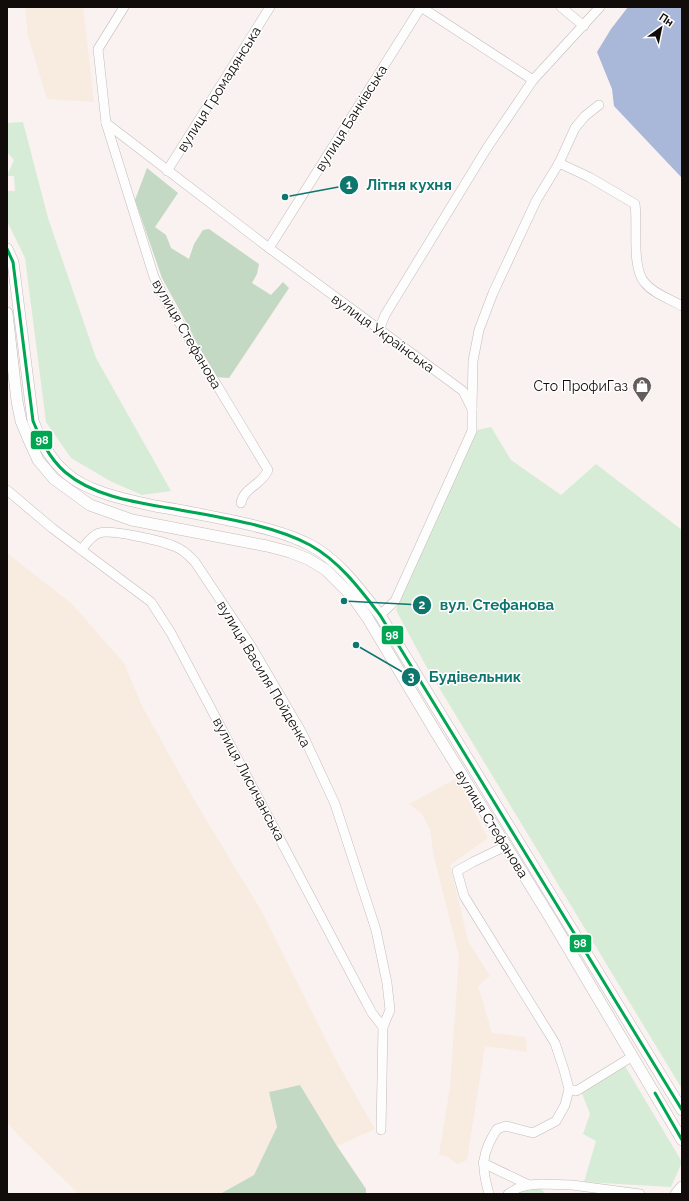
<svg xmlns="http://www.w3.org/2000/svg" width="689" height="1201" font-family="Raleway,sans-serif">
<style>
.industrial{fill:#f8ece1}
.green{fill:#d7ecd7}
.forest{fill:#c3d9c3}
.water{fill:#a9b7d8}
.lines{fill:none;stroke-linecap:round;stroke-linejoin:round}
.minor-casing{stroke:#c2bcb9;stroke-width:10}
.major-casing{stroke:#c2bcb9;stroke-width:12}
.minor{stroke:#fefdfd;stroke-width:9}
.major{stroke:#fefdfd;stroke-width:11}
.bus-1-casing{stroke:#fff;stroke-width:6}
.bus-1{stroke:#00a651;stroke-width:3}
.labels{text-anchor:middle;stroke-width:3;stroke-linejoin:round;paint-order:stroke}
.street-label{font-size:14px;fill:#110b09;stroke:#fff}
.poi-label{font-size:14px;fill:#110b09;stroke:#fff;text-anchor:end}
.leader{fill:none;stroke:#0f766e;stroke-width:1.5}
.callout-dot{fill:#0f766e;stroke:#fff;stroke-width:1.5}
.mark-label{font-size:12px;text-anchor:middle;font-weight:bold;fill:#fff}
.callout-label{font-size:15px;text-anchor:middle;font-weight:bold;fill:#0f766e;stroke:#fff;stroke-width:3;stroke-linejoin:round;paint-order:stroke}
.line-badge{stroke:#fff;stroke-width:1.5}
.badge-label{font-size:11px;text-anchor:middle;font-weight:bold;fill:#fff}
</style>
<rect width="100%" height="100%" fill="#f9f2f0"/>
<g class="industrial">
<polygon points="25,7 83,7 94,102 47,99 28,36"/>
<polygon points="7,553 72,604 124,663 142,706 196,803 262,912 338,1064 375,1129 337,1146 300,1085 269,1092 277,1127 254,1175 220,1194 79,1194 18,1135 7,1122"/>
<polygon points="457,778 488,838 450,865 468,941 490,976 478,986 492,1033 526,1037 527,1052 485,1046 467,1160 457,1164 448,1157 439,1155 450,1087 459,956 434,857 430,829 421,813 409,804"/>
</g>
<g class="green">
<polygon points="23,122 48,218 96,358 171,491 142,495 110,481 71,458 46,422 25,258 7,221 7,191 15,191 14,176 7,176 14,160 7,152 7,123"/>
<polygon points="491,427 511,460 561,495 596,464 682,530 682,1089 426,666 396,610 477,430"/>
<polygon points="625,1066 682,1162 671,1187 584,1182 596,1141 583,1134 590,1114 581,1091"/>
<polygon points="540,1188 546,1194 515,1194 518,1191"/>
</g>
<g class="forest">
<polygon points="147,168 178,193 155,227 166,235 171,248 189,259 194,244 203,230 209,229 259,264 257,274 252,283 271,295 283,282 289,288 229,378 216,377 162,278 135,200"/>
<polygon points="300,1085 337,1146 366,1189 366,1194 220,1194 254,1175 277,1127 269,1092"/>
</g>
<polygon class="water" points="628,7 682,7 682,178 614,106 612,89 597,52 611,29"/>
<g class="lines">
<defs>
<g id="minor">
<path d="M124,7l-26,42 8,74 48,154 11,22 103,171c-6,15 -24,17 -27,33"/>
<polyline points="421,7 533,80"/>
<polyline points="561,7 584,26"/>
<polyline points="106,123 269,248 463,391 472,409 472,431 395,601 380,615"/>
<path d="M559,163l30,14 46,27c3,21 -4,64 10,79 9,11 25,16 37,23"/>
<polyline points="167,171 270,7"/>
<polyline points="269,248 421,7"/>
<polyline points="379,330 385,315 487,148 533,80 600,7"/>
<polyline points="472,409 473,361 479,330 493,293 536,201 559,163 575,128 585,116 599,105"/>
<polyline points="7,490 52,528 151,602 171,633 365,1000 372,1013 383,1027 381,1130"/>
<path d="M81,550c5,-6 10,-14 18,-17 12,-4 64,8 77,14 8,3 13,9 19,15l56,84 51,87 33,71 41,126 11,53 3,27 -7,17"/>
<polyline points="569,1089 576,1091 578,1090 633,1056"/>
<polyline points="483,1163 529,1185"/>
<path d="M489,1194c-8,-28 -8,-40 8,-65l9,-3 27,7 23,-12 9,-16 4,-16 -5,-19 -9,-27 -91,-147 -7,-25 16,-9 33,-16"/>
<polyline points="508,1194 518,1188 529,1185 541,1184 572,1185 640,1194"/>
</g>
<g id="major">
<path d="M7,249l6,13 20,159c8,20 16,37 32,51 21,20 62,28 90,34 25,4 49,9 74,14 27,6 56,12 81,25 29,15 50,45 70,70l302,495"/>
<polyline points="7,313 17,401 21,421 28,438 38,460 54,479 90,505 132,520 267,546 290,552 308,559 326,570 352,596 367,617 435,731 551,919 682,1140"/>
<polyline points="676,1194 682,1187"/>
</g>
</defs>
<use href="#minor" class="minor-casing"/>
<use href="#major" class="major-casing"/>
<use href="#minor" class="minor"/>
<use href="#major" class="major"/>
<defs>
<g id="bus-1">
<path d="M7,249l6,13 20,159c8,19 16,37 32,51 28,24 69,30 104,36 44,8 102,16 141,37 29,16 50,44 70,70l302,495"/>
<polyline points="655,1093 682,1140"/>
</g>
</defs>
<use href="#bus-1" class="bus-1-casing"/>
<use href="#bus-1" class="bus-1"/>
</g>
<defs>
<symbol id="shop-pin" viewBox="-11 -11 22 30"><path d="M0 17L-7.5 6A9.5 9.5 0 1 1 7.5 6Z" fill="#625c5a" stroke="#fff"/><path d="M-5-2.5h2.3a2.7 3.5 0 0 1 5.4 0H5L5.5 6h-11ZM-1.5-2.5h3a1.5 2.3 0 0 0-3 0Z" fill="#fff"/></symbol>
</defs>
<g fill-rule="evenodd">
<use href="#shop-pin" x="631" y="375" width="22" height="30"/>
</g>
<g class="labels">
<g class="street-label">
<text transform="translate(219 89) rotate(-58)" y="5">вулиця Громадянська</text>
<text transform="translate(351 118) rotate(-58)" y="5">вулиця Банківська</text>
<text transform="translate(383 333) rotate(36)" y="5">вулиця Українська</text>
<text transform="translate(187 334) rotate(60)" y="5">вулиця Стефанова</text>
<text transform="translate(264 674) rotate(59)" y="5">вулиця Василя Пойденка</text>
<text transform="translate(249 779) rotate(62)" y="5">вулиця Лисичанська</text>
<text transform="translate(492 824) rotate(58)" y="5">вулиця Стефанова</text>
</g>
<g class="poi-label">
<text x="628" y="391">Сто ПрофиГаз</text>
</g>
</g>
<path class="leader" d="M285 197L349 185M344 601L422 605M356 645L411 677"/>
<g class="callout-dot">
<circle cx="285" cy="197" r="4"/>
<circle cx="344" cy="601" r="4"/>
<circle cx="356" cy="645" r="4"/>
<circle cx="349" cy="185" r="10"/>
<circle cx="422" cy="605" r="10"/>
<circle cx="411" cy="677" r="10"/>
</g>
<g class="mark-label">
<text x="349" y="189">1</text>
<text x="422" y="609">2</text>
<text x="411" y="681">3</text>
</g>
<g class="callout-label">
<text x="409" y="190">Літня кухня</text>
<text x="497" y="610">вул. Стефанова</text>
<text x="475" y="682">Будівельник</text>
</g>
<g class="line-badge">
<rect x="30" y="430" width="23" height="20" rx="4" fill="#00a651"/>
<rect x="381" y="625" width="23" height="20" rx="4" fill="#00a651"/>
<rect x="569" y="934" width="23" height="19" rx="4" fill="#00a651"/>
</g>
<g class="badge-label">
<text x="42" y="444">98</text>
<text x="392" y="639">98</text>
<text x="580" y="947">98</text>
</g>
<rect width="689" height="1201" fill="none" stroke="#110b09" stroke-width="16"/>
<g transform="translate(661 28) rotate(33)" stroke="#ffffff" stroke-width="3" paint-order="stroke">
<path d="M0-3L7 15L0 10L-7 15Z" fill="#110b09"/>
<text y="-6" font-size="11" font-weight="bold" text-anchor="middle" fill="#110b09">Пн</text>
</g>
</svg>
